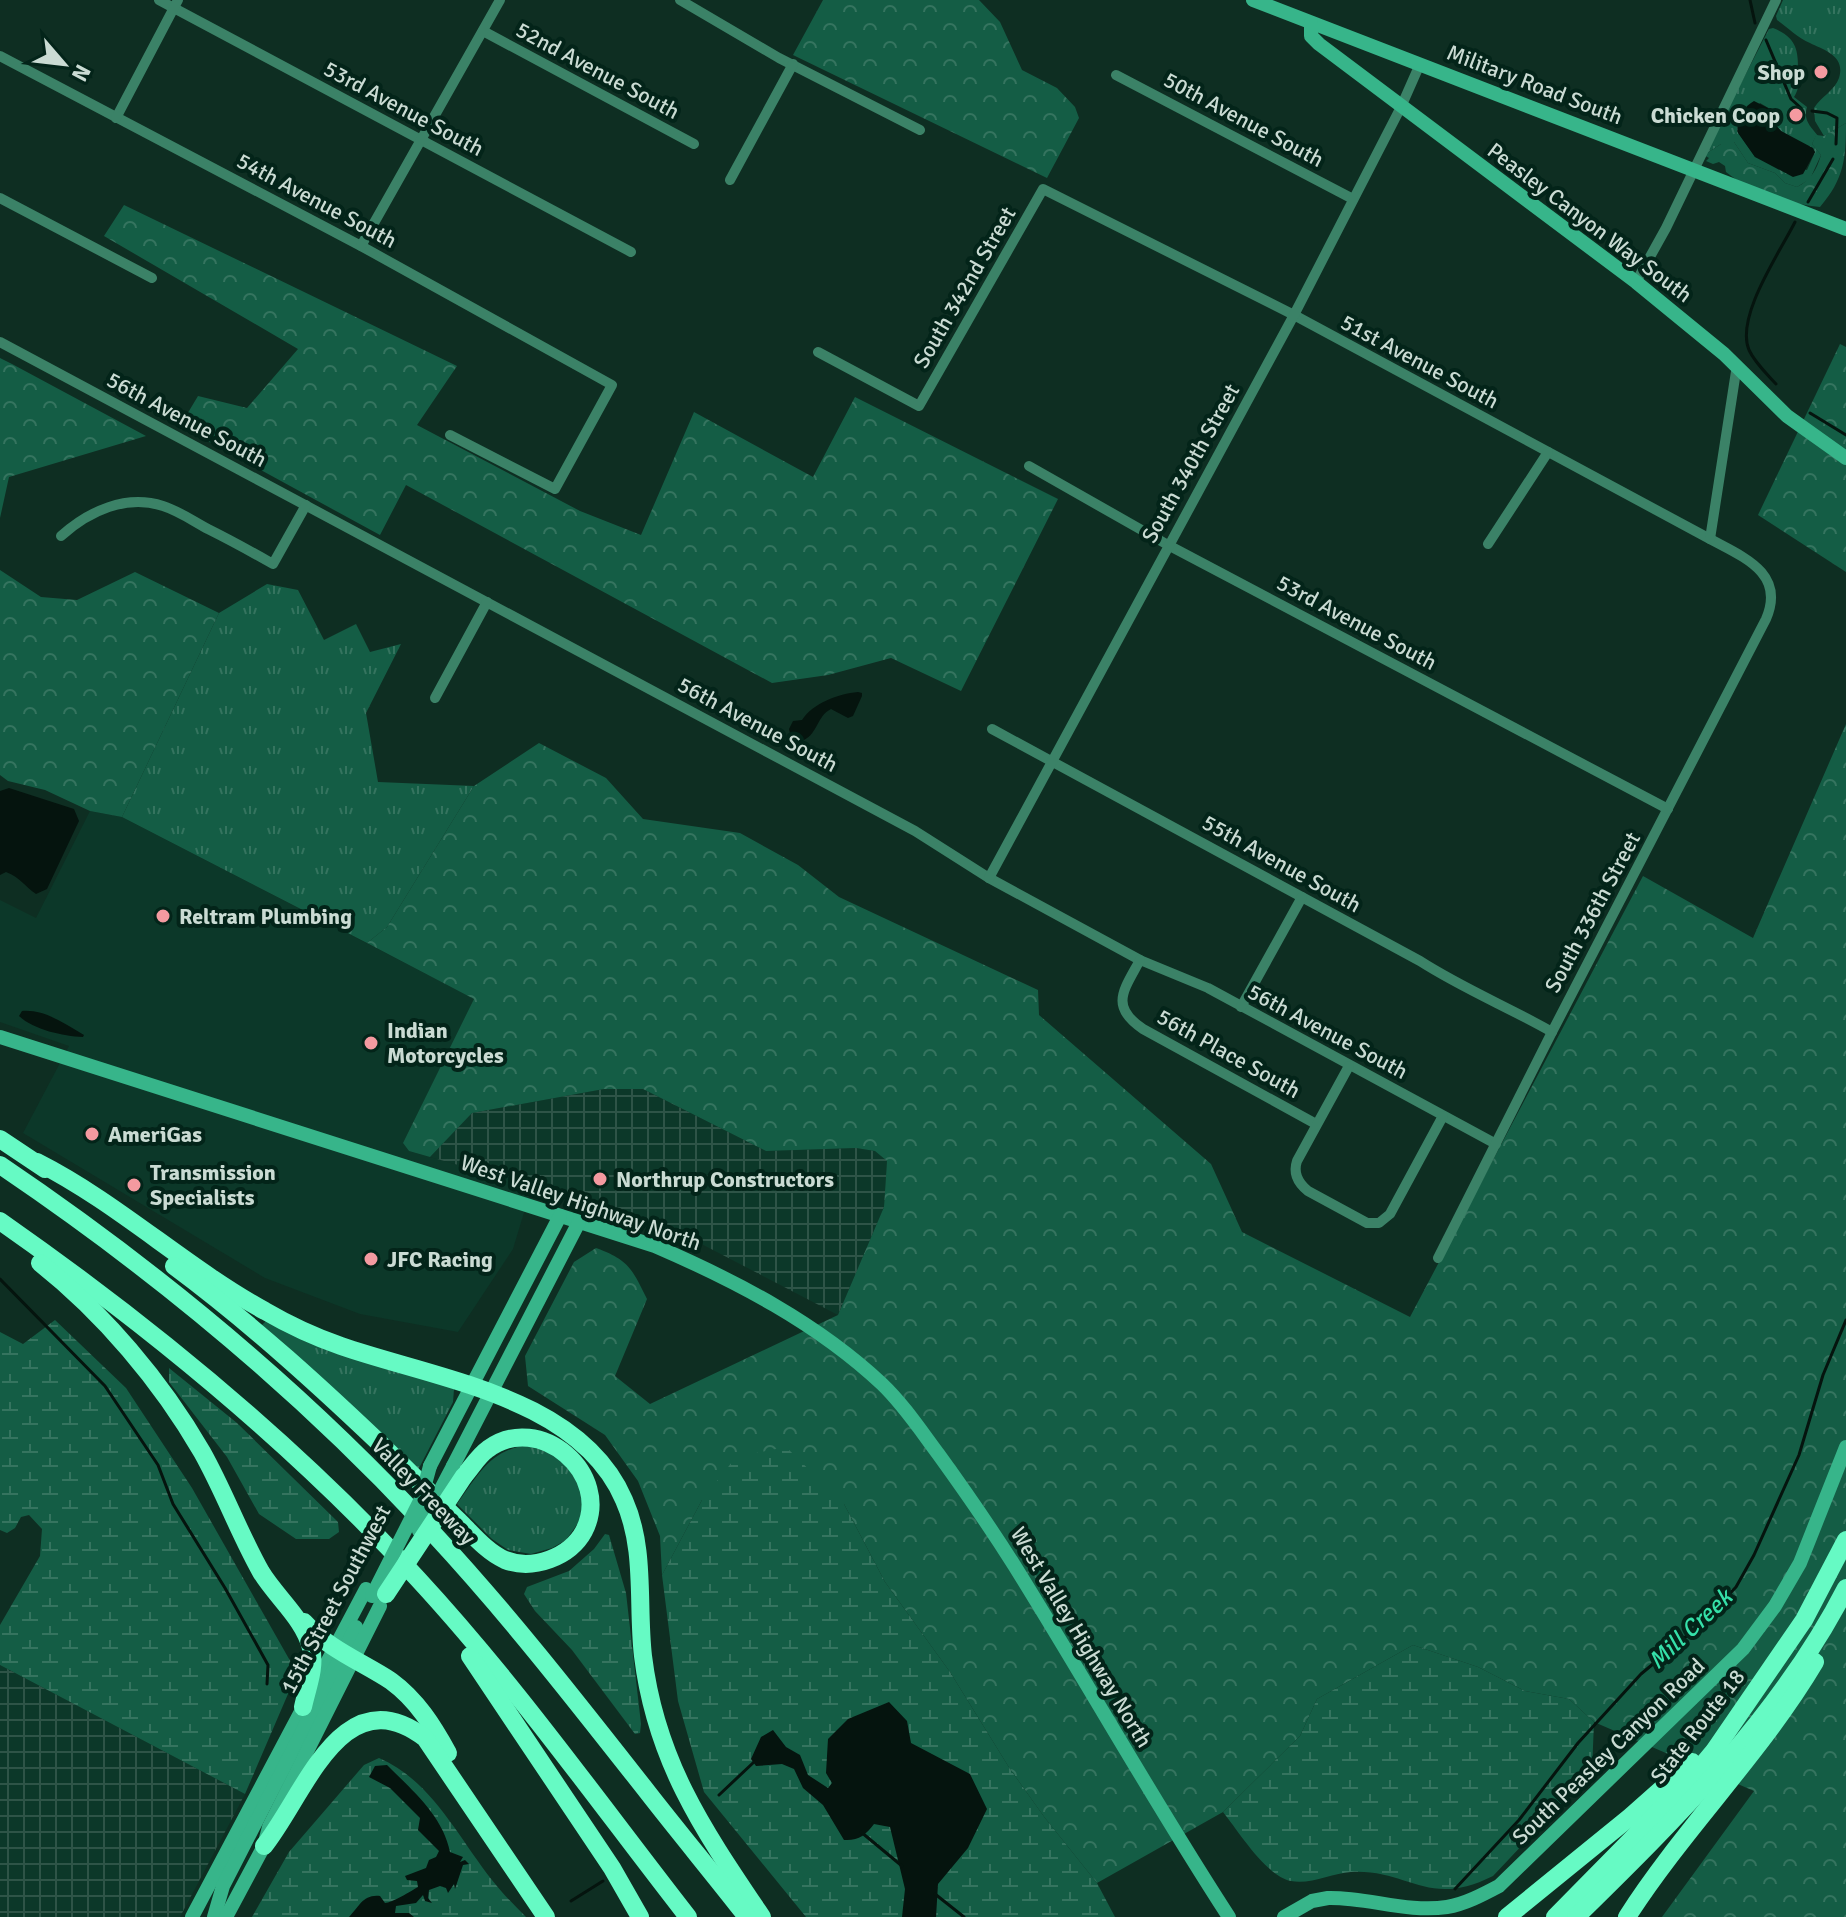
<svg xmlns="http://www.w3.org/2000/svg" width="1846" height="1917" font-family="Signika,sans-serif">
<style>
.built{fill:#0c3829}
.industrial{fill:url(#industrial-grid)}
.grass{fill:url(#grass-tufts);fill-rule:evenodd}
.forest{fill:url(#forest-crowns)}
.wetland{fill:url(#wetland-marsh)}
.water{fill:#05140e}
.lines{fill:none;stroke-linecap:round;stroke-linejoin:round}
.stream{stroke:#05140e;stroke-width:3}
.street{stroke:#3b8267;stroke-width:10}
.secondary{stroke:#37b58a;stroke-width:14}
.highway{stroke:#66fac4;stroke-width:18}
.secondary-bridge{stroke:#37b58a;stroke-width:14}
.highway-bridge{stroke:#66fac4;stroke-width:18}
.poi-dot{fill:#f49aa0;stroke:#032419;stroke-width:3}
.labels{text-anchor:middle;stroke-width:8;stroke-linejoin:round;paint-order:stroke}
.street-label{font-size:22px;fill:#cadbd3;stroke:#032419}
.poi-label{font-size:22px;font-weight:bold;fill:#cadbd3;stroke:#032419;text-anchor:start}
.water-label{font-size:24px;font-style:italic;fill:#35e0a9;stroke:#032419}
</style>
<defs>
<pattern id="industrial-grid" width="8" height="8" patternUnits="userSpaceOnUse" patternTransform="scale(2)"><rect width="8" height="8" fill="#0c3829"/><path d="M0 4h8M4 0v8" fill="none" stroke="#2e5447"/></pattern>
<pattern id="grass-tufts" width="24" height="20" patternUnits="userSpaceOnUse" patternTransform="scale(2)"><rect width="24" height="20" fill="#145d45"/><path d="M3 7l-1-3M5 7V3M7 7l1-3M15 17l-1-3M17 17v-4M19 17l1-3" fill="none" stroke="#35745f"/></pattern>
<pattern id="forest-crowns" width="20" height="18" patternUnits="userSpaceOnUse" patternTransform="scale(2)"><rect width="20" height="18" fill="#145d45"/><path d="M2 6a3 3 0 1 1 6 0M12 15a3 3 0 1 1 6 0" fill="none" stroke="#35745f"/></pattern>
<pattern id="wetland-marsh" width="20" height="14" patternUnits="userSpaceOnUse" patternTransform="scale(2)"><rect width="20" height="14" fill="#145d45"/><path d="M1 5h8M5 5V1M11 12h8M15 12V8" fill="none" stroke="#35745f"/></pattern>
</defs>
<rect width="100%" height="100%" fill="#0e2e22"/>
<polygon class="built" points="90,811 122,817 475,999 403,1143 409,1151 532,1186 513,1249 458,1332 360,1314 265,1278 23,1133 69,1046 0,1022 0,900 36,918"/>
<g class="industrial">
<polygon points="604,1089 643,1089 766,1151 856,1148 875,1151 887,1161 884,1207 838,1315 690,1238 605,1207 430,1157 472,1113"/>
<polygon points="0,1665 245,1794 180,1917 0,1917"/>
</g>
<g class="grass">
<path d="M1783,0h63v123l-22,13 -9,-15 -1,-13c7,-11 21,-18 25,-30 7,-22 -15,-28 -29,-35 -12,-5 -23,-16 -33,-23l-1,-4z"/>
<path d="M1773,28c27,11 25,26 25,50 0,9 1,10 -4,19l13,10c-4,13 3,19 11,29h-2l-4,8 9,11 -11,24 -13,8 -12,-4 -10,-10 -27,-10 -14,-21 -13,2 -17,11 65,-126zM1760,103l12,7 -1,10 10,11 34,21 -8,18 -52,-13 -18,-26z"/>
<polygon points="267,584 298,590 324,640 356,624 370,652 401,644 366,713 378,782 474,786 387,927 367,943 122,817 219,613"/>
<polygon points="266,1321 454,1389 453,1402 417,1472 261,1326"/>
<path d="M532,1444l32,14 21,40 -4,21 -15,21 -14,8 -21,6 -23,-4 -16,-11 -35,-35c23,-32 34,-55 75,-60z"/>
</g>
<g class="forest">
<polygon points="823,0 979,0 1000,22 1022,70 1057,88 1075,107 1079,118 1047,178 793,55"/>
<path d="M1846,123c0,36 -2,56 -26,84 -31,-3 -70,-15 -94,-35l-1,-6 -6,-4 -6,2 -7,-3 3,-3 -5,-3 17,-11v-4l13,2 14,21 27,10 10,10 12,4c14,-7 20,-18 24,-32l-9,-11 4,-9 8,1z"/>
<polygon points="124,205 457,366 417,425 580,511 641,535 694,412 813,477 855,397 1058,499 961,691 891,658 828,675 772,683 406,485 380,535 180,426 198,396 247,408 298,349 104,236"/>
<polygon points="1840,344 1846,347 1846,572 1758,515"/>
<polygon points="0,358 12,364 146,436 9,477 0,518"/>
<polygon points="0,570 41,597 77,600 135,572 219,613 122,817 90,811 45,790 8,781 0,775"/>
<path d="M1846,724v1193h-184l92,-126 -160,-69 -25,-23 -44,-8 -47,-24 -65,-22 -96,54 -17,37 -77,76 -126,71 -52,-65 -35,-49 -60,-97 -65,-90 -41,-78 -142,-4 -40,75 -2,-39 -22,-55 -33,-46 -77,-49 -3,-30 49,-94 22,-14c33,12 36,21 51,51l-32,77 35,28 188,-89 46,-108 3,-46 -12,-10 -19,-3 -90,3 -123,-62h-39l-132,24 -42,44 -21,-6 -6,-8 71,-144 -107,-56 20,-16 87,-141 65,-43 67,35 37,41 97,14 58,32 41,32 199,93 1,25 172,149 31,68 168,85 233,-441 110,62z"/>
</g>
<g class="wetland">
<polygon points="55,1320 126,1388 192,1488 297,1673 245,1794 0,1665 0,1625 40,1556 42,1529 29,1515 21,1517 15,1528 7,1533 0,1530 0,1332 23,1344"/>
<polygon points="169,1368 237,1423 338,1522 339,1532 329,1539 296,1539 259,1514 227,1457 169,1382"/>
<polygon points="786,1447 844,1504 885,1582 950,1672 1010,1769 1045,1818 1097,1883 1115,1917 806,1917 704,1792 678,1701 662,1575 702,1500 736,1457"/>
<polygon points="605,1534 609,1535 626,1593 641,1724 640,1733 635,1734 572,1650 535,1611 524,1594 527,1587 569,1571 594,1549"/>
<path d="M1413,1645l65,22 47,24 44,8 25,23 -2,49 -99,105c-66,33 -83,-7 -142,-4 -19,1 -41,13 -60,9 -25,-5 -52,-49 -68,-69l77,-76 17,-37z"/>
<path d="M379,1758c52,22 79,79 113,122 10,13 22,25 34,37h-274l37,-65 75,-87z"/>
</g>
<g class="water">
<path d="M1754,101l18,9 -1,10 10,11 32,17 2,4 -12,22 -10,3 -38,-20 -17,-24c-3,-12 5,-26 16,-32z"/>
<path d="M858,692l4,1v3l-9,20 -5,2 -17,-9c-14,7 -13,24 -27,31l-14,-7 -1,-4 4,-8 9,-1c11,-17 36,-26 56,-28z"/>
<path d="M9,788l65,21 5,12 -32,68 -11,5c-12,-8 -15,-16 -30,-22l-6,3v-84z"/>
<path d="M22,1011c23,-2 43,13 62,24l-1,2c-20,-1 -49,-7 -64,-21z"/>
<path d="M889,1702l18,19 4,22 59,31 17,35 -19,39 -30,36 -2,33h-34l3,-28 -15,-62 -16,-3c-8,11 -16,17 -30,16l-21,-35 -20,-17 -9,-19 -12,-5 -26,2 -5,-7 10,-22 12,-7 13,17 14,8 8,20 20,13 4,-5 -6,-10 2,-34 20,-20z"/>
<path d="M387,1765c25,25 56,51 63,87l13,5 -3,5 5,-2 4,4 -6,1 -8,24 -1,-5 -6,9 -2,-5 -6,-2 -11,4 -1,8 4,5 -7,-2 -2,-6 -7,8 -20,3 -1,7h14l5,4h-65c10,-10 14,-23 31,-21l5,7c7,0 26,-12 33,-16l-1,-6 -10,-1 -2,-4 21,-8 3,-8 7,-3 3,-6 -21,-21 2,-12 -30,-30 -21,-11 6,-11z"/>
</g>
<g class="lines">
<g class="stream">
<polyline points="1750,0 1755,23"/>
<polyline points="1766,40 1791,99 1801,108"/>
<polyline points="1812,111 1827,113 1837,118 1836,144"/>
<polyline points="1808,202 1833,159"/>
<path d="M1776,384c-9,-10 -21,-21 -27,-34 -14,-33 31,-98 46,-128"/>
<polyline points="1810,413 1846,435"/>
<polyline points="0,1279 105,1386 158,1465 173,1504 225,1588 268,1665 267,1684"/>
<polyline points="719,1795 754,1762"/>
<polyline points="861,1832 902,1866"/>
<polyline points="1455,1889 1519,1820 1578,1743 1641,1674 1701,1624 1736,1587 1754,1555 1799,1455 1823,1375 1846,1320"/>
<polyline points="935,1894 964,1917"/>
<polyline points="571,1901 603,1881"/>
</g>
<g class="street">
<polyline points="159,0 631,252"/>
<polyline points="680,0 779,58 920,130"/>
<polyline points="483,31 694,144"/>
<polyline points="0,56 361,246 612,385 555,489 450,435"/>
<polyline points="1116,75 1353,199"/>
<polyline points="116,118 178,0"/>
<polyline points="730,180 793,64"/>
<polyline points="0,198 152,278"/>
<polyline points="361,246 500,0"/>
<polyline points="1636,282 1666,228 1776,0"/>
<polyline points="0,342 915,831 989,878 1140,960 1208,988 1496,1144"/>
<path d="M818,352l101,54 124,-217 251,126 416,224c33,18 76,34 56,80l-214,413 -114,226"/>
<polyline points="1029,466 1168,545 1668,809"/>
<path d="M61,536c28,-25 65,-42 102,-30 16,5 30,15 45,23 22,11 44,23 65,35l33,-59"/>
<polyline points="1710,539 1737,365"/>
<polyline points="1488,544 1548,452"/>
<polyline points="435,698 487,602"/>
<path d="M992,729l428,232c42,27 88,46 132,71"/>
<polyline points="989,878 1294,315 1401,107 1420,64"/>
<path d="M1140,960c-16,30 -31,46 3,69l173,95"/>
<polyline points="1241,1007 1302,897"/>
<path d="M1349,1066l-52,95c-4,12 1,22 11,30l59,32h12l11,-9 53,-98"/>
</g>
<g class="secondary">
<polyline points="1253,0 1846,229"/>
<polyline points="1311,23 1311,36 1319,44 1636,282 1724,354 1787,416 1846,458"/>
<path d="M0,1037l655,209c81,35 162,77 227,138 22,21 39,47 57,71 26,36 51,72 75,110 73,117 140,237 215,352"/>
<polyline points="430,1466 560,1216"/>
<polyline points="453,1466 579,1222"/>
<polyline points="192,1917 366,1589"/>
<polyline points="214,1917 223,1886 356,1627"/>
<polyline points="226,1917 264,1846 269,1827 380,1606"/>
<path d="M1284,1917l28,-16 16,-3c39,-1 79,15 119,9 18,-3 35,-12 52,-21l244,-237 32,-43 25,-43 46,-116"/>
</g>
<g class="highway">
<polyline points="0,1139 45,1169"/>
<path d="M37,1162c81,41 148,105 228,149 24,14 50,26 76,35 95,33 239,51 283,154 22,49 13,104 19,156 13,106 61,175 119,261"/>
<path d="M0,1165c157,106 304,228 433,368 77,83 146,172 216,261 32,41 66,82 98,123"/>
<path d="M0,1221c150,105 293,222 417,357 98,106 182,225 271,339"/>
<path d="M40,1263c63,50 121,118 162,189 22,39 37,81 59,120 15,25 43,47 50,76 5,19 -4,40 -8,59"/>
<path d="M174,1266c78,58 150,124 220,191 22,21 43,43 65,64 14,14 28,31 46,39 28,11 65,-3 79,-29 29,-57 -45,-120 -96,-82 -10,7 -16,18 -24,27"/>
<path d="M304,1622c24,27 58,40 87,59 26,19 42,45 57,72"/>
<polyline points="470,1656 612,1868 640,1917"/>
<path d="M264,1846c41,-51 78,-171 161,-108l121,179"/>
<polyline points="1507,1917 1630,1817 1692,1762"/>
<polyline points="1555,1917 1689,1781 1714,1751 1804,1620 1846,1540"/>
<path d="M1576,1917c101,-99 205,-202 270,-329"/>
<path d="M1627,1917c57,-89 134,-164 188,-255"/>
</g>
<g class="secondary-bridge">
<polyline points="419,1531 453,1466"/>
<polyline points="372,1596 421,1499 430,1466"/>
</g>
<polyline class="highway-bridge" points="386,1594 464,1476"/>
</g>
<g class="poi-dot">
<circle cx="1821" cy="72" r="8"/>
<circle cx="1796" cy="115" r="8"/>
<circle cx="163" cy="916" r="8"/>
<circle cx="371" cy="1043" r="8"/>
<circle cx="92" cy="1134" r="8"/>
<circle cx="600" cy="1179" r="8"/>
<circle cx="134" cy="1185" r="8"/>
<circle cx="371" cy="1259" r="8"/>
</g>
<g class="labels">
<g class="street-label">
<text transform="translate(598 70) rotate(28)" y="8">52nd Avenue South</text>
<text transform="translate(1535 84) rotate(21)" y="8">Military Road South</text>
<text transform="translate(404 108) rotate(28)" y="8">53rd Avenue South</text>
<text transform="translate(1244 119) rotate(28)" y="8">50th Avenue South</text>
<text transform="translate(317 200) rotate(28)" y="8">54th Avenue South</text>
<text transform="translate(1590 222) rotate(37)" y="8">Peasley Canyon Way South</text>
<text transform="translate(964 287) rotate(-60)" y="8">South 342nd Street</text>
<text transform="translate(1420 361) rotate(28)" y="8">51st Avenue South</text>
<text transform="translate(187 419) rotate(28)" y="8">56th Avenue South</text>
<text transform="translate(1190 463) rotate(-61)" y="8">South 340th Street</text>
<text transform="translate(1357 622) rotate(28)" y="8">53rd Avenue South</text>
<text transform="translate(758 724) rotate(28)" y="8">56th Avenue South</text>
<text transform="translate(1282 863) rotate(29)" y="8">55th Avenue South</text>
<text transform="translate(1592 912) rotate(-62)" y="8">South 336th Street</text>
<text transform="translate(1328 1031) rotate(28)" y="8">56th Avenue South</text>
<text transform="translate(1229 1053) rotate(29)" y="8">56th Place South</text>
<text transform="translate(581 1202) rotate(19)" y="8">West Valley Highway North</text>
<text transform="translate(424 1491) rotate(46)" y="8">Valley Freeway</text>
<text transform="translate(335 1599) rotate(-62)" y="8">15th Street Southwest</text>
<text transform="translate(1082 1637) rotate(59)" y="8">West Valley Highway North</text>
<text transform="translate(1697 1726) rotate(-52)" y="8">State Route 18</text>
<text transform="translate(1608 1751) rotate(-44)" y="8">South Peasley Canyon Road</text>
</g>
<g class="poi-label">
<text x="1805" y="80" text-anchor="end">Shop</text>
<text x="1780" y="123" text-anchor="end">Chicken Coop</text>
<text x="179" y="924">Reltram Plumbing</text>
<text x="387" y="1038">Indian<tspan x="387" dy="25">Motorcycles</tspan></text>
<text x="108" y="1142">AmeriGas</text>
<text x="150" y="1180">Transmission<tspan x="150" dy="25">Specialists</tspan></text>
<text x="616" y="1187">Northrup Constructors</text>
<text x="387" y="1267">JFC Racing</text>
</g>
<g class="water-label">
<text transform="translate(1690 1629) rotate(-43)" y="8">Mill Creek</text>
</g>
</g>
<g transform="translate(64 64) rotate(118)" stroke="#032419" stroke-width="6" paint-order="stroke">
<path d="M0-6L14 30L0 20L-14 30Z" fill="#cadbd3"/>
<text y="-12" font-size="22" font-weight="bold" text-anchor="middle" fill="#cadbd3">N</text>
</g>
</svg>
